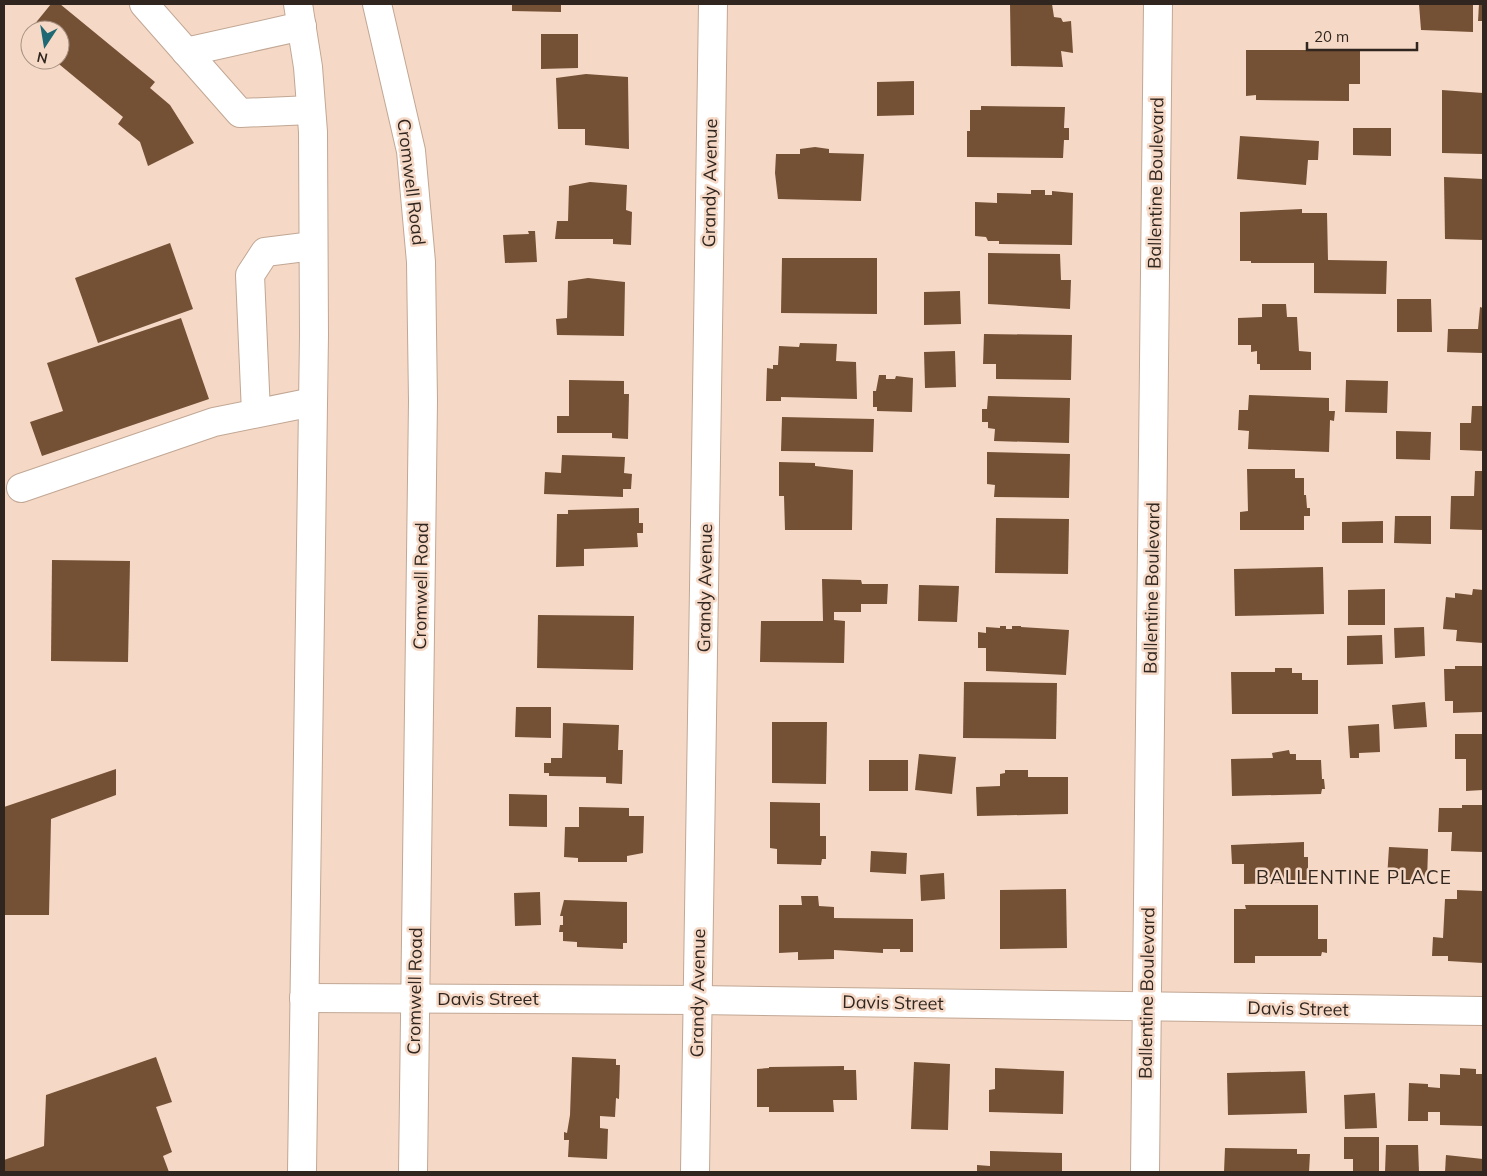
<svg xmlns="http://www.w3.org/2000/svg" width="1487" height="1176" font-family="Mulish,sans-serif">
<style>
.building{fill:#745035}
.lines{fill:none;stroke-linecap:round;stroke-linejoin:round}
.minor-casing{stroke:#c1a794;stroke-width:30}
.major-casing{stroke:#c1a794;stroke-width:30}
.minor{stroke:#fff;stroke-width:28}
.major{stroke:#fff;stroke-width:28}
.labels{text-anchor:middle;stroke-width:5;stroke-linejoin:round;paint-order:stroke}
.street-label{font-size:18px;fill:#31261f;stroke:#f5d9c6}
.neighbourhood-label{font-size:19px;letter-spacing:1px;fill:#31261f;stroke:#f5d9c6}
</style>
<rect width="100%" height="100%" fill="#f5d9c6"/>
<g class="building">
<polygon points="51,4 60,4 155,82 150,88 170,105 194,143 148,166 140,142 118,124 123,117 54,60 60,60 60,30 30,30 30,41 25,36"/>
<polygon points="512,4 561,4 561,12 512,11"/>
<polygon points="1010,4 1052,4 1054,17 1061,18 1063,22 1071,21 1073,53 1061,51 1063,67 1011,66"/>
<polygon points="1419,4 1473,4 1473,32 1421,30"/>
<polygon points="1479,4 1483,4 1483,21 1478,21"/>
<polygon points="541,34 578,34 578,68 541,69"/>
<polygon points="1246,50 1360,50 1360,84 1349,84 1349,101 1256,100 1256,95 1246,96"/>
<polygon points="586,74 628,77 629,149 585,145 585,129 558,129 556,78"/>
<polygon points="914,81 914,115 877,116 877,82"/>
<polygon points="1442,90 1483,93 1483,154 1442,153"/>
<polygon points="981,106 1065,107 1064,128 1069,128 1069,140 1064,140 1063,158 967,157 967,131 970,131 970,110 981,110"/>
<polygon points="1353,128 1391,128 1391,156 1353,155"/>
<polygon points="1240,136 1319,141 1318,160 1308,160 1306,185 1237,179"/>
<polygon points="815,147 829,149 829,153 864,154 861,201 778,199 775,173 776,154 800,154 800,149"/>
<polygon points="1444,177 1483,179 1483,240 1445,239"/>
<polygon points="590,182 627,185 626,210 632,212 631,245 613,244 613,239 555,239 557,221 568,221 569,186"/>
<polygon points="1031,190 1045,190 1045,195 1052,195 1052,191 1073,193 1072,245 999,244 999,241 988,241 986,237 975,236 975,202 997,203 997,193 1031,194"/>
<polygon points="1302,209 1302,213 1327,213 1328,260 1387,261 1386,294 1314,293 1314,263 1251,263 1251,261 1240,261 1240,212"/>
<polygon points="528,231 535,231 537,262 505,263 503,235 529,234"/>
<polygon points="170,243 193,309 98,343 75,278"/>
<polygon points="988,253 1060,254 1061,280 1071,280 1070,309 988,304"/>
<polygon points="782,258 877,258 877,314 781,313"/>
<polygon points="588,278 625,282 624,336 557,335 556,319 567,318 568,281"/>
<polygon points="960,291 961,324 924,325 924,292"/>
<polygon points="1397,299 1431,299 1432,332 1397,332"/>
<polygon points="1262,304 1286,304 1287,317 1297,317 1299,351 1311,352 1311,370 1260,370 1260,364 1257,364 1257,351 1251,352 1251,345 1238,345 1238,318 1262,317"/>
<polygon points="1480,307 1483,308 1483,353 1447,352 1448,329 1478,329"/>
<polygon points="181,318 209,399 42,456 30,422 63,411 47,363"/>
<polygon points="984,334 1072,335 1071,380 996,379 996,364 983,364"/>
<polygon points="800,343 837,344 836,361 856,362 857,399 781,397 781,401 766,401 767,368 773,369 773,365 778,365 779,346 799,347"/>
<polygon points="955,351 956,387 925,388 924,352"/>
<polygon points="879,375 886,375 886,379 895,379 896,376 913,378 912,412 877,411 877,407 873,407 873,391 876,391"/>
<polygon points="569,380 624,381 624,394 629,394 628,439 612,438 612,433 557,433 557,416 569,416"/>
<polygon points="1346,380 1388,381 1387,413 1345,412"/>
<polygon points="1249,395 1329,398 1329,411 1335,411 1334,421 1330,420 1329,452 1248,449 1249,431 1238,430 1239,410 1248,410"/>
<polygon points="988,396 1070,398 1069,443 994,441 995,429 988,428 988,422 982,422 982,409 987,409"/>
<polygon points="1472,406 1483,406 1483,451 1460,450 1460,423 1471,423"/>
<polygon points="782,417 874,419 873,452 781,451"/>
<polygon points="1396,431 1431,432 1430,460 1396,459"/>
<polygon points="987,452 1070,454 1069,498 994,497 995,485 987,484"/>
<polygon points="562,455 625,457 624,473 632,474 631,489 623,489 623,497 544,494 545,472 561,473"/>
<polygon points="779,462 815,463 815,466 853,470 852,530 785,530 784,496 779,496"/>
<polygon points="1247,469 1295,469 1295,478 1304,478 1304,495 1306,495 1307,508 1310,508 1310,516 1304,516 1304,530 1240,530 1240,512 1248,511"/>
<polygon points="1475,471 1483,471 1483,530 1450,529 1451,496 1474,496"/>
<polygon points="639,508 639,523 643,523 643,533 637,533 638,547 584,549 584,566 556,567 557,514 568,514 568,510"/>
<polygon points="1395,516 1431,516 1431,544 1394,543"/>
<polygon points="996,518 1069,519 1068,574 995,573"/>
<polygon points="1383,521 1383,543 1342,543 1342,522"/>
<polygon points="52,560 130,561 128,662 51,661"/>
<polygon points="1323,567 1324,614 1235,616 1234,569"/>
<polygon points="822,579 861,580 862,584 888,584 887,604 861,604 861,612 834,612 834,620 845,621 844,663 760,662 761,621 823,621"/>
<polygon points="919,585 959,586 957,622 918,621"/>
<polygon points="1385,589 1385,625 1348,625 1348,590"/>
<polygon points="1473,589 1483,590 1483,643 1456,641 1457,630 1443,629 1446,597 1455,598 1455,593 1472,595"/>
<polygon points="538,615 634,616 633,670 537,668"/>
<polygon points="1000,626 1006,626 1006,629 1012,629 1012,626 1021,626 1021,627 1069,630 1066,675 986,671 986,648 978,648 978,632 986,633 986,627 1000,628"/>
<polygon points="1424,627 1425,656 1395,658 1394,628"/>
<polygon points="1382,635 1383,664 1347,665 1347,636"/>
<polygon points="1455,666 1483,666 1483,712 1453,713 1453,701 1445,701 1444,669 1455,669"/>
<polygon points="1275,668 1292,668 1292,673 1302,673 1302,680 1318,680 1318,714 1232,714 1231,672 1275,672"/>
<polygon points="964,682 1057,683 1056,739 963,738"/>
<polygon points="1425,702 1427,727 1394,729 1392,705"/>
<polygon points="516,707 551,707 551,738 515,737"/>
<polygon points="772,722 827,722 826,784 772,783"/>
<polygon points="563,723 619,725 618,750 623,750 622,784 606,783 606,777 549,776 549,773 544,773 544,763 551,763 551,758 562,758"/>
<polygon points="1379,724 1380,752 1359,753 1359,758 1350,758 1348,726"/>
<polygon points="1455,734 1483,734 1483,790 1466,791 1466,759 1455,759"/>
<polygon points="1289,750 1290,754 1296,754 1296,760 1321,760 1322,779 1324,779 1325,789 1322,789 1321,794 1232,796 1231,759 1273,758 1272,753"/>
<polygon points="919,754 956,757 952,794 915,790"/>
<rect x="869" y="760" width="39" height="31"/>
<polygon points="116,769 116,795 51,819 49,915 4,915 4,807"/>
<polygon points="1005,770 1028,770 1028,777 1068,777 1068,814 977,816 976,787 1000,786 1000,774 1005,773"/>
<polygon points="509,794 547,795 547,827 509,826"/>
<polygon points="770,802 820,803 820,836 826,836 826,859 822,859 821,865 777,864 777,849 770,848"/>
<polygon points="1462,805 1483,805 1483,852 1451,851 1452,832 1438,832 1439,808 1462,808"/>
<polygon points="579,807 629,808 629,816 644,816 643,853 627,856 627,862 578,862 578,858 564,857 565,827 579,827"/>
<polygon points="1304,842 1304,857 1308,857 1308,882 1244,884 1244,864 1232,864 1231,845"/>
<polygon points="1389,847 1428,849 1427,881 1387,879"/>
<polygon points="871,851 907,853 906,874 870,872"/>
<polygon points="944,873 945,899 921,901 920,875"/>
<polygon points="1066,889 1067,948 1000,949 1000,890"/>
<polygon points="1457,890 1483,891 1483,963 1448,961 1448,956 1432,956 1433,937 1443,938 1445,899 1457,899"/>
<polygon points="540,892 541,925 515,926 514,893"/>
<polygon points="801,896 818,896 819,906 834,907 834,918 913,919 913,952 900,952 900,949 883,949 883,953 834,950 834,959 798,960 798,952 779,953 779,905 802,905"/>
<polygon points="564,900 627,902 627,943 623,943 623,949 577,947 577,942 563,941 563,932 559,932 560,925 563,925 563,916 560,916"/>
<polygon points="1245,905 1318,905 1318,939 1327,939 1327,953 1322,952 1321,956 1255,956 1255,963 1234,963 1234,909 1246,909"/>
<polygon points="156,1057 172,1102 156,1107 172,1152 163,1156 169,1172 4,1172 4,1160 44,1146 46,1095"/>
<polygon points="572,1057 616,1059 616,1065 620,1065 619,1099 616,1098 615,1117 600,1116 600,1128 608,1129 607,1159 568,1157 569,1140 564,1140 564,1132 567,1133 570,1115"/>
<polygon points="914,1062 950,1064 948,1130 911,1129"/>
<polygon points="844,1066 844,1070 856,1070 857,1100 833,1100 834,1112 769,1112 769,1107 757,1107 757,1069 769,1068 769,1067"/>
<polygon points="995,1068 1064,1071 1063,1114 989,1112 989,1090 995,1089"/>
<polygon points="1460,1068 1476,1069 1476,1074 1483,1074 1483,1126 1440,1125 1440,1112 1428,1112 1428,1121 1408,1121 1409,1083 1428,1084 1428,1087 1440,1088 1440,1074 1460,1075"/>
<polygon points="1305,1071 1307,1113 1228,1115 1227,1073"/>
<polygon points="1375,1093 1377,1128 1345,1129 1344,1095"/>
<polygon points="1344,1137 1379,1137 1379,1171 1353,1171 1353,1159 1344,1159"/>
<polygon points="1386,1145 1418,1145 1419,1172 1385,1172"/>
<polygon points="1225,1148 1297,1149 1297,1154 1310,1154 1309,1172 1224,1172"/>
<polygon points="990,1151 1062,1153 1062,1172 977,1172 977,1165 990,1166"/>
<polygon points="1446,1155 1483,1159 1483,1172 1445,1172"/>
</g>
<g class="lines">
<defs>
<g id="minor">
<polyline points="144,4 240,113 311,110"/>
<polyline points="298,4 308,67 313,132 314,335 302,1172"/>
<polyline points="377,4 411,151 421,262 423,401 413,1172"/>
<polyline points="186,52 302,26"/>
<polyline points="256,413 250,275 265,252 313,246"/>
<polyline points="21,488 214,422 313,402"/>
<polyline points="304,998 698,1000 1483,1011"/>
<polyline points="695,1172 713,4"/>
</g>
<polyline id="major" points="1145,1172 1158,4"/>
</defs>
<use href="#minor" class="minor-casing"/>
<use href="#major" class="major-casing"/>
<use href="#minor" class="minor"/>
<use href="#major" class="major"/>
</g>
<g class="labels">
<g class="street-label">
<text transform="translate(411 182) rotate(83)" y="6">Cromwell Road</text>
<text transform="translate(710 183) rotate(-89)" y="6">Grandy Avenue</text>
<text transform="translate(1156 183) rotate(-89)" y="6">Ballentine Boulevard</text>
<text transform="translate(421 586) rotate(-89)" y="6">Cromwell Road</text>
<text transform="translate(705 588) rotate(-89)" y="6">Grandy Avenue</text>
<text transform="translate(1152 588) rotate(-89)" y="6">Ballentine Boulevard</text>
<text transform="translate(415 991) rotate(-89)" y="6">Cromwell Road</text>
<text transform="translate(698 993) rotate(-89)" y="6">Grandy Avenue</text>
<text transform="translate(1147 993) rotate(-89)" y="6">Ballentine Boulevard</text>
<text x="488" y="1005">Davis Street</text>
<text transform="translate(893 1003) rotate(1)" y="6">Davis Street</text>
<text transform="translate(1298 1009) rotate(1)" y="6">Davis Street</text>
</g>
<g class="neighbourhood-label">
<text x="1354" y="884">BALLENTINE PLACE</text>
</g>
</g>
<rect width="1487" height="1176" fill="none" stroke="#31261f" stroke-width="10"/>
<g transform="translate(45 45) rotate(192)"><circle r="24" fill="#f5d9c6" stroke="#a79183"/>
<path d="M0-4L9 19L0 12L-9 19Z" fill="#1e6973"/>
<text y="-8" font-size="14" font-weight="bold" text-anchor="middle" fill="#31261f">N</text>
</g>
<path d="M1307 42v8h110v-8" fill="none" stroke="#31261f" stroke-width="2.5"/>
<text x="1314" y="42" font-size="15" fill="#31261f" stroke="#f5d9c6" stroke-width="4" paint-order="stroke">20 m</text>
</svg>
